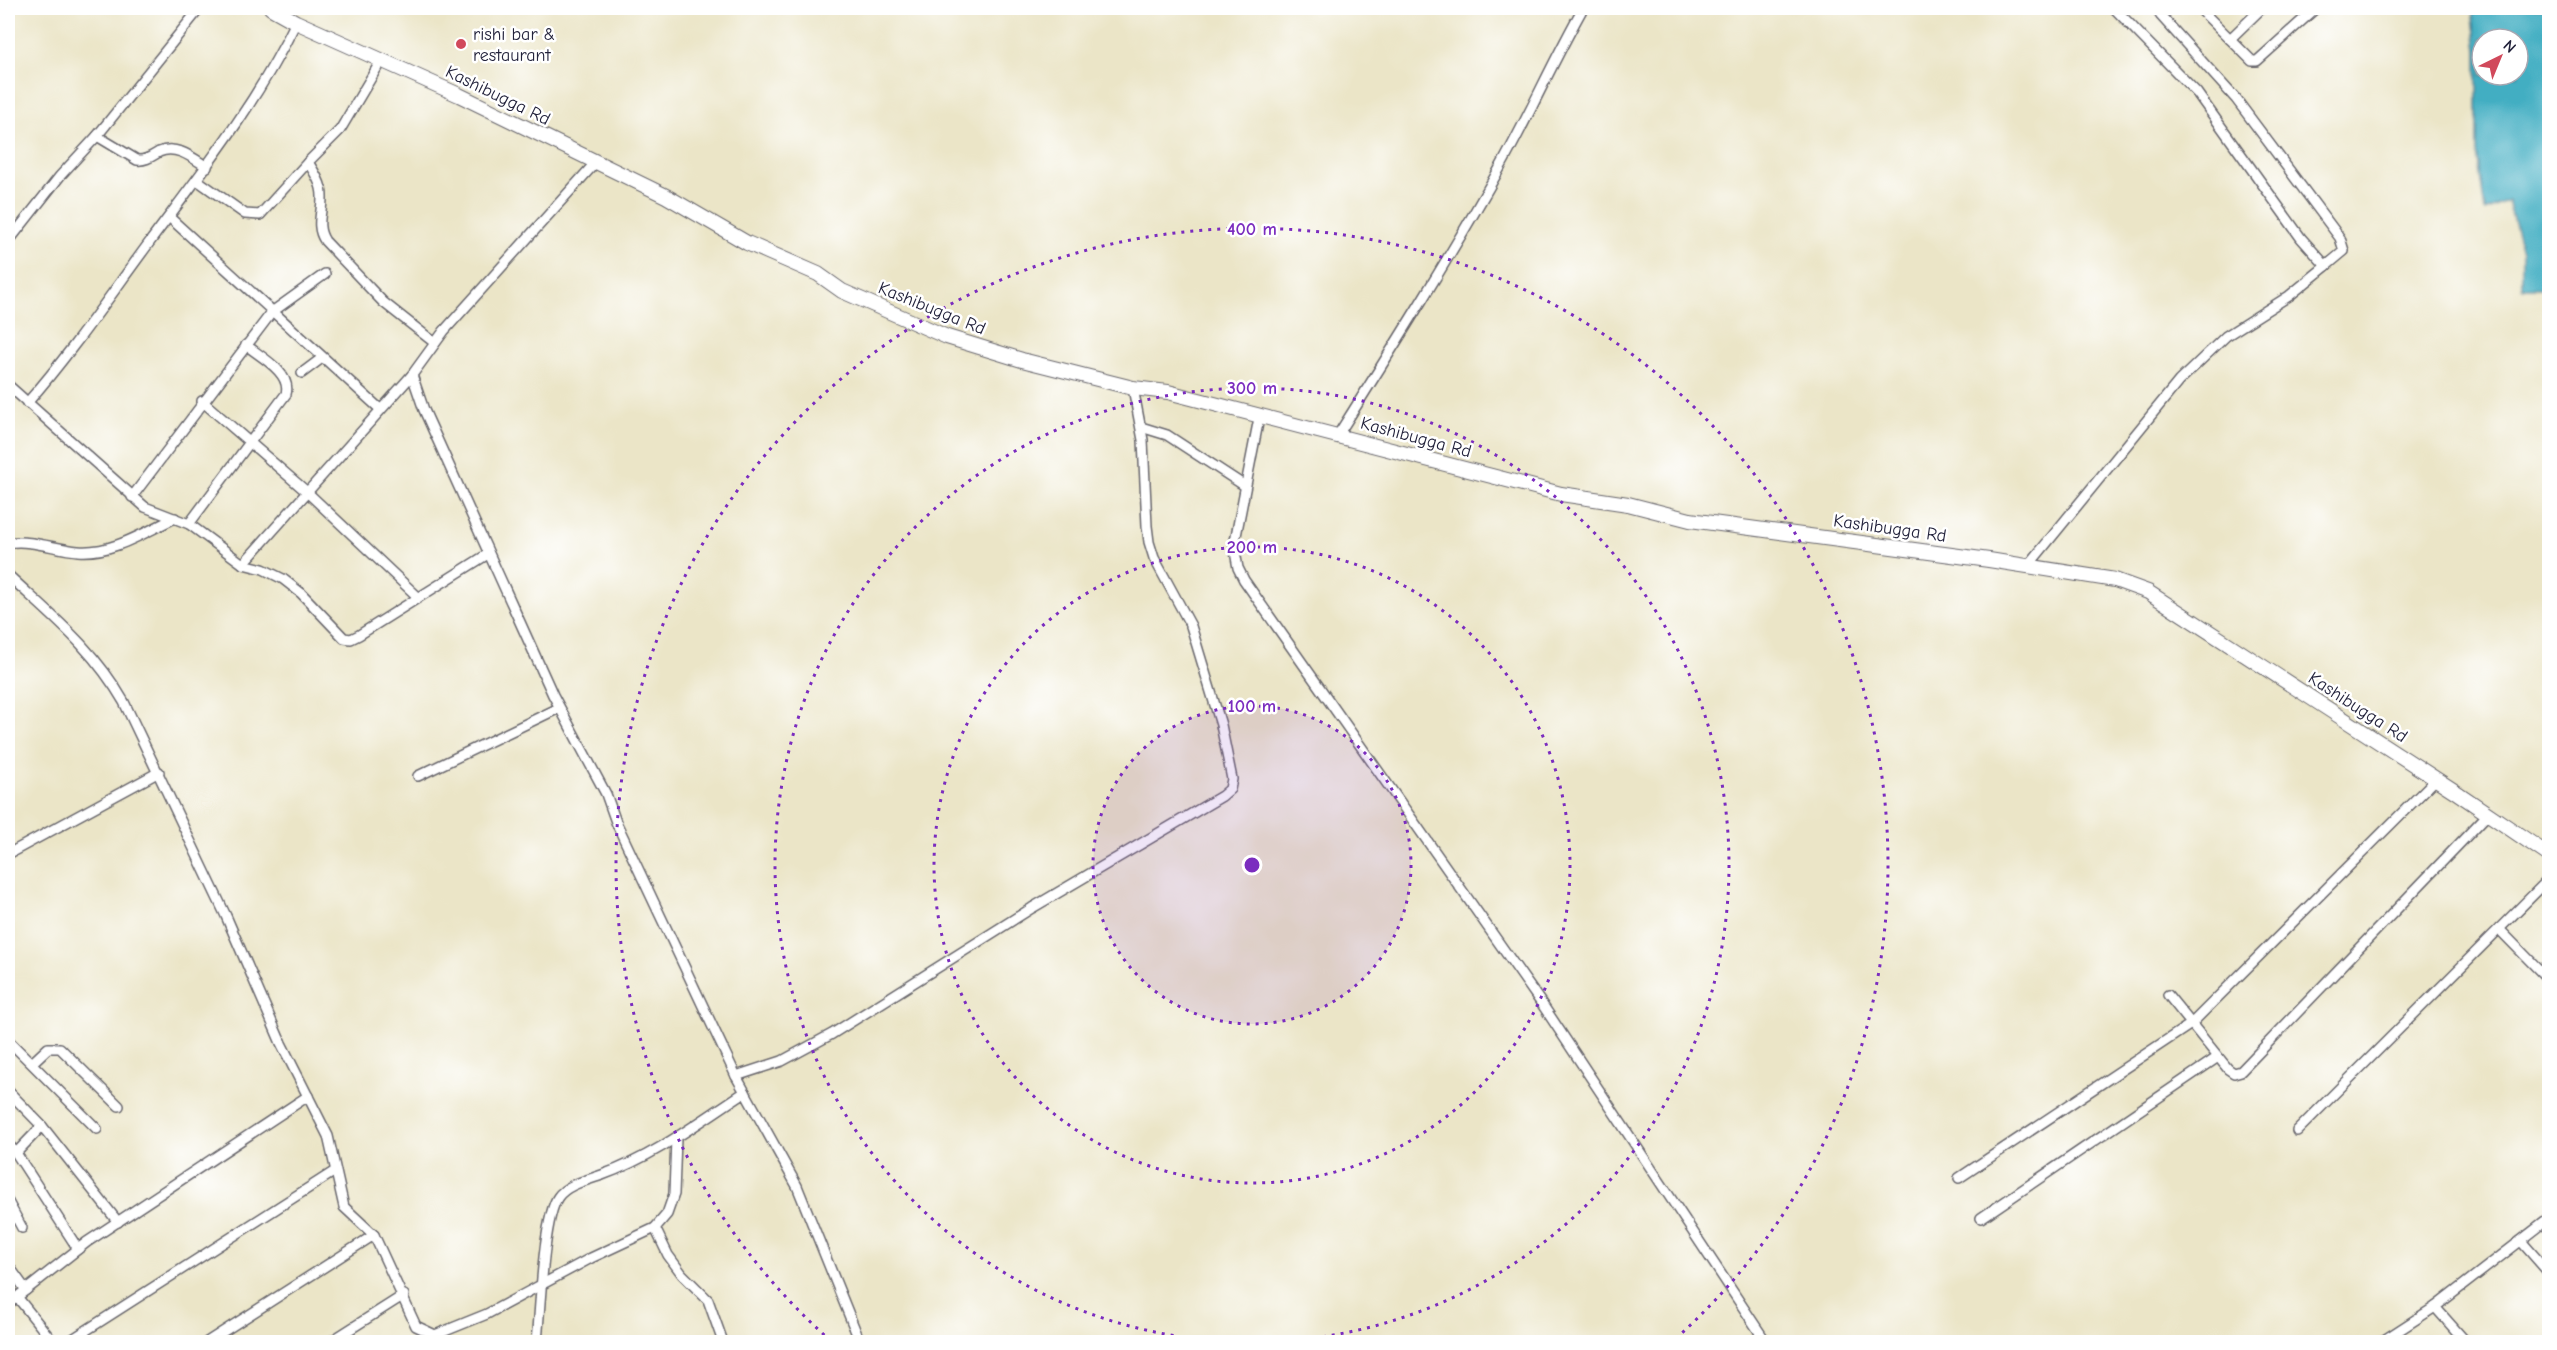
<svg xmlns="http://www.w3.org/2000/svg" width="2557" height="1350" font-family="'Comic Neue',sans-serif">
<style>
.water{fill:#43aec2;stroke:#32687e;stroke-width:1.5;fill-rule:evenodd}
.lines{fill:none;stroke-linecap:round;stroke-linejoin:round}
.minor-casing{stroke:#68666c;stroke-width:12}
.secondary-casing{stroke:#68666c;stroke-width:16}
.minor{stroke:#fff;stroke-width:9}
.secondary{stroke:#fff;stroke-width:14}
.ring{fill:none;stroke:#7b2cbf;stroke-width:3;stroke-dasharray:3 6}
.poi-dot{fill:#d1495b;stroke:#fff;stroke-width:2}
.labels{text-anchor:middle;stroke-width:5;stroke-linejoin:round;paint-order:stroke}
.poi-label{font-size:18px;fill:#22223b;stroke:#fff;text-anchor:start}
.street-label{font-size:18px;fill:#22223b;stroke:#fff}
.centre{fill:#7b2cbf;stroke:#fff;stroke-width:3}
.ring-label{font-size:18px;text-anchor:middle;font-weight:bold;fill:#7b2cbf;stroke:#fff;stroke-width:5;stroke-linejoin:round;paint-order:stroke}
</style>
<rect width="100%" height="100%" fill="#fff"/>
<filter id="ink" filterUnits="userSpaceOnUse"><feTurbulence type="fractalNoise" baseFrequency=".0167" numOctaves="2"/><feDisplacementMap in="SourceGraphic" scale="12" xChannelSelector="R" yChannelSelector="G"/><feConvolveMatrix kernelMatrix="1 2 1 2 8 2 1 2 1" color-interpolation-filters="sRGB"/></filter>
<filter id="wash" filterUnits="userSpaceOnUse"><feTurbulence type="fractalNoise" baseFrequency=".008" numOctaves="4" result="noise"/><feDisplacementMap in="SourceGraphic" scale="24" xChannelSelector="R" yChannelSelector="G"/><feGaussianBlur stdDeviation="1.35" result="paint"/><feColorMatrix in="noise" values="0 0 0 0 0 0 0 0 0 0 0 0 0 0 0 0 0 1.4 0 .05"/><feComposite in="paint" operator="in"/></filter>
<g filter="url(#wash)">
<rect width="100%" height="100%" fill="#ebe5c7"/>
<path class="water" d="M2472,8h77v280h-27v-36l-14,-51 -23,10 -8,-59v-101zM2482,39h36v36h-36z"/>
</g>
<g filter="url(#ink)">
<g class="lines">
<defs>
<g id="minor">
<polyline points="2156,8 2161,16 2236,99 2340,238 2344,251 2326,266"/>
<polyline points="2199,8 2252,61 2257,61 2316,8"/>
<polyline points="2230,39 2262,8"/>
<path d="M381,61l-41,69 -32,32c5,8 11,17 13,26 5,19 -8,35 4,53l58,61 52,41"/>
<path d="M97,136l40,24c9,1 15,-4 22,-8 17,-8 34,6 48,15"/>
<polyline points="197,180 245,214 260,215 308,162"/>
<polyline points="169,217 380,409"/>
<polyline points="8,242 60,176 97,136 200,8"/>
<polyline points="302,373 322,358"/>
<polyline points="412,375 424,410 553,695 606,794 616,822 736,1076 797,1186 860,1342"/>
<polyline points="8,385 145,507 189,524 243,564 263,569 283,579 301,593 344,638 351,639 359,635 488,554"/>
<polyline points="202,401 307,492 418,597"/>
<path d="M27,403c44,-50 82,-106 122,-160 53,-71 108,-140 147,-221"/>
<polyline points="1259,418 1234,546 1238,568 1244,580 1544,1007 1766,1342"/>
<polyline points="1141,427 1167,435 1245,486"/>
<path d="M1338,435c56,-89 112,-178 163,-269 29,-52 53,-107 82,-158"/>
<polyline points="132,497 272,312 325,274"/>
<path d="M189,524l97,-130c6,-21 -25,-37 -40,-49"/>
<path d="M8,543c22,-4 47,6 70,8 34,3 67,-19 97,-33"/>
<polyline points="243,564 412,375 444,331 596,162"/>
<polyline points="2028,566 2179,381 2226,336 2289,296 2326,266 2301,238 2197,93 2114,8"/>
<path d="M8,575c45,42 85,73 116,127l102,214 55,127 47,93 16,71 30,28 42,91 19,9 52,-21 104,-56 64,-30 12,-14 7,-20 2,-56"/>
<polyline points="418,776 559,708"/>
<polyline points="8,854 159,772"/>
<polyline points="2499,929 2550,981"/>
<polyline points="2168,995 2228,1069 2234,1073 2241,1071 2488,814"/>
<polyline points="8,1040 97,1129"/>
<polyline points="32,1063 48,1048 60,1048 119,1106"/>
<polyline points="736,1076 782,1061 832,1034 1032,908 1222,796 1230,789 1232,779 1221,725 1191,626 1154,558 1149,542 1147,526 1143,440 1133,388"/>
<polyline points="8,1091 42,1126 118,1222"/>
<polyline points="2297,1131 2550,878"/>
<polyline points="8,1144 16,1153 78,1249"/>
<polyline points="16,1153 42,1126"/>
<polyline points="1959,1178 2191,1024 2436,779"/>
<polyline points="8,1202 22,1228"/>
<polyline points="1981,1218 2218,1057"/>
<polyline points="655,1228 668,1255 682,1274 708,1300 723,1342"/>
<polyline points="2521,1241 2550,1274"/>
<polyline points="8,1265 26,1290 8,1304"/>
<polyline points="26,1290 87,1242 308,1096"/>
<polyline points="18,1298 53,1342"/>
<polyline points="2435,1307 2466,1342"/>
<polyline points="68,1342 335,1171"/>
<polyline points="207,1342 374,1235"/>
<polyline points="330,1342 404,1295"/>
<path d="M537,1342c3,-29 6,-124 21,-145 9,-13 30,-17 44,-22 53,-19 97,-53 143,-83"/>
<polyline points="822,1342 823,1342"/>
<polyline points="2381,1342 2435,1307 2550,1218"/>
</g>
<polyline id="secondary" points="271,8 296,22 459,95 666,196 747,243 818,274 842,291 947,337 1022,360 1133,388 1168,392 1561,494 1628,504 1690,520 1989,560 2115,580 2148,592 2456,792 2550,856"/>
</defs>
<use href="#minor" class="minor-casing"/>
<use href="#secondary" class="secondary-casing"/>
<use href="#minor" class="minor"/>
<use href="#secondary" class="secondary"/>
</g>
</g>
<circle cx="1252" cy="865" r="159" fill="#7b2cbf" fill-opacity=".12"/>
<g class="ring">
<circle cx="1252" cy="865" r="159"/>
<circle cx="1252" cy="865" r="318"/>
<circle cx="1252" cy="865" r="477"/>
<path d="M831 1341A636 636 0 1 1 1673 1341"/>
</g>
<circle class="poi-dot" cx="461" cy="44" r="6"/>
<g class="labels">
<g class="poi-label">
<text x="473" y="40">rishi bar &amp;<tspan x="473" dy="21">restaurant</tspan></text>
</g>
<g class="street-label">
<text transform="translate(498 95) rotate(26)" y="6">Kashibugga Rd</text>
<text transform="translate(932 308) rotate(22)" y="6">Kashibugga Rd</text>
<text transform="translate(1416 437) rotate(15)" y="6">Kashibugga Rd</text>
<text transform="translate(1890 528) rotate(8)" y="6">Kashibugga Rd</text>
<text transform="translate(2358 707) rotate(33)" y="6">Kashibugga Rd</text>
</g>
</g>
<circle cx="1252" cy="865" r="9" class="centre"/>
<g class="ring-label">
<text x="1252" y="235">400 m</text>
<text x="1252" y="394">300 m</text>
<text x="1252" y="553">200 m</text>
<text x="1252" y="712">100 m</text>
</g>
<rect width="2557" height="1350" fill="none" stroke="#fff" stroke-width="30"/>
<g transform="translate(2500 57) rotate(43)"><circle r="28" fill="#ffffff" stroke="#a7a7b1" stroke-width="1.5"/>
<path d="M0-4.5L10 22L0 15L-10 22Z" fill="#d1495b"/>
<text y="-9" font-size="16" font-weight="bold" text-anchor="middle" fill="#22223b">N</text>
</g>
</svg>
